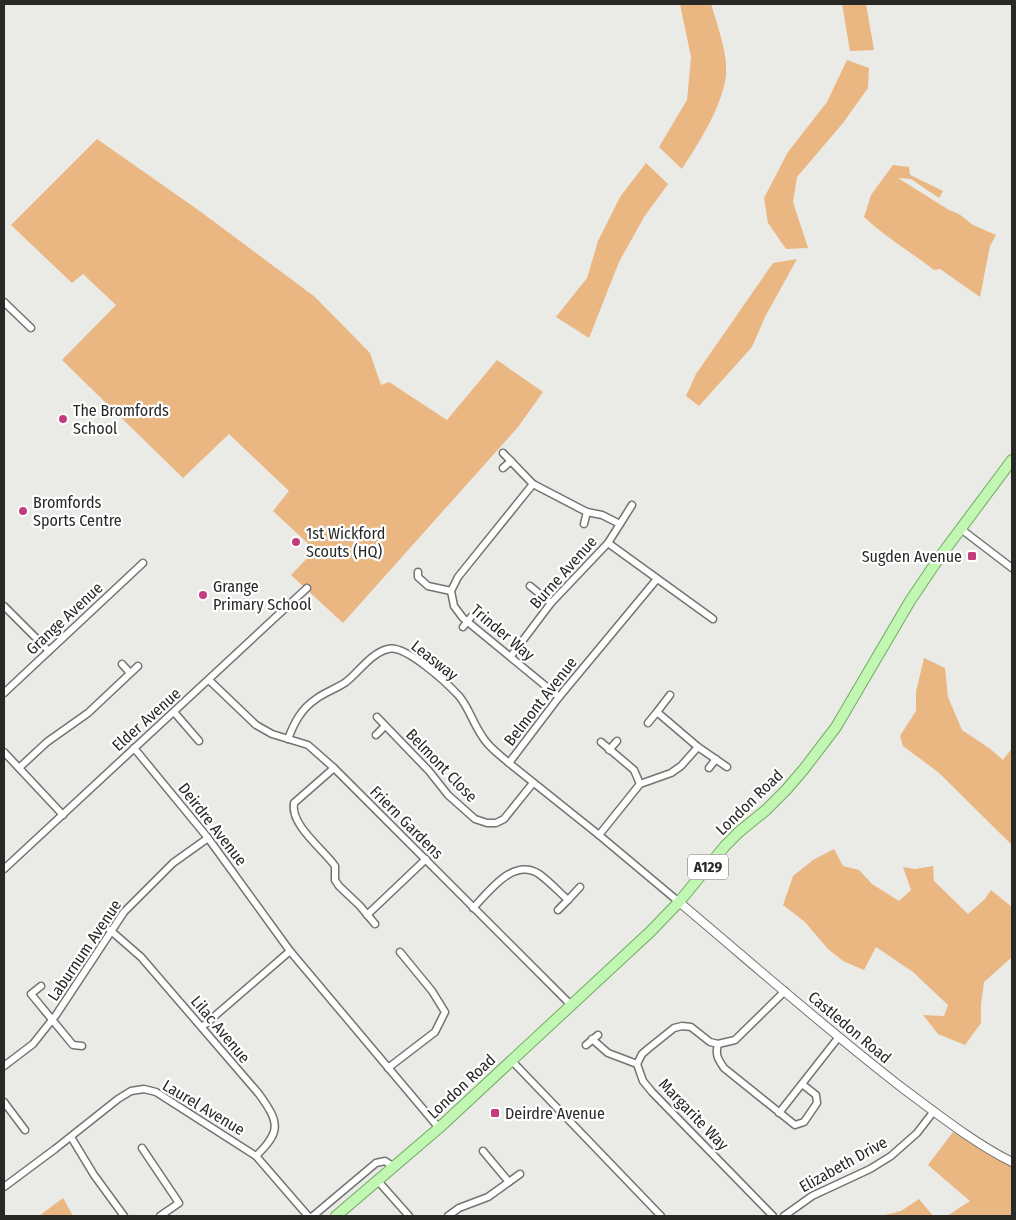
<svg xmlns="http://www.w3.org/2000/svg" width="1016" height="1220" font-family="'Fira Sans Condensed',sans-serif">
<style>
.green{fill:#eab681}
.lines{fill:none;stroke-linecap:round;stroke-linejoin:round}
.minor-casing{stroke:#737470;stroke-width:9}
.tertiary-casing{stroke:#737470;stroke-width:10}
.primary-casing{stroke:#70ab60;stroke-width:12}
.minor{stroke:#fff;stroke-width:6}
.tertiary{stroke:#fff;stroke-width:8}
.primary{stroke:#c1f7b2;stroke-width:10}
.poi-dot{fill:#c33c7d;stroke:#fff;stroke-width:2}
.labels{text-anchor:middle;stroke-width:4.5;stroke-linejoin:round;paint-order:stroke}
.shield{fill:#fff;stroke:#686867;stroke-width:1}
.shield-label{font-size:15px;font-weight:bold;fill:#282826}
.poi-label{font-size:16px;fill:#282826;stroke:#fff;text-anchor:start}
.street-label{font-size:16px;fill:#282826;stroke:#fff}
</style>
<rect width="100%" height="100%" fill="#eaebe6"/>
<g class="green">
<path d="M680,4h31c6,20 17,50 15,71 -4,33 -27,67 -44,94l-23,-22 28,-47 4,-43z"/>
<polygon points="842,4 866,4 874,50 850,51"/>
<polygon points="847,60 869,68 868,88 843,123 797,177 793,202 808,248 786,249 768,223 764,198 788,152 827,102"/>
<polygon points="97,139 201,212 315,297 370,353 381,385 389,382 447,420 497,360 543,392 518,427 343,623 291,575 315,550 273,511 289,491 229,434 183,478 62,360 116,305 83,274 72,283 11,225"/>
<polygon points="646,163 668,184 644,217 619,262 589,338 556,317 587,278 598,241 620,197"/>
<path d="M893,165l16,2 1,8 33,16 -4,7 -28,-19 -13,-1 51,32 10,4 14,11 23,10 -6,11 -10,51 -40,-28 -6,1c-23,-18 -49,-33 -70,-53l7,-22z"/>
<polygon points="797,259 765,317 752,347 699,406 686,396 696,374 773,263"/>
<polygon points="924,658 945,668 948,697 962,730 989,748 1003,760 1012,748 1012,845 938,772 903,746 900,736 916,711 916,692"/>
<polygon points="834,849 843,866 859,870 872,884 899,901 911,890 903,867 915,869 933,866 934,881 968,914 985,899 991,890 1012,907 1012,957 984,982 981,1004 981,1023 965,1045 938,1034 923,1015 944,1016 948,1005 913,972 876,947 864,970 843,961 828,949 805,922 783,905 793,876 813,860"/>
<polygon points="953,1132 1012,1164 1012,1216 947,1216 970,1201 928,1165"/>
<polygon points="63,1198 73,1216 39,1216"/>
<polygon points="919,1199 933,1216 881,1216 901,1211"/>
</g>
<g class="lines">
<defs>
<g id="minor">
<polyline points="4,302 31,328"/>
<polyline points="503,453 533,484 579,508 587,512 602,515 620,524"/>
<polyline points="503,468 511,461"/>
<polyline points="533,484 458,577 451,591 454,606 463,618 559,697"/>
<polyline points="584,524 587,512"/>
<polyline points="961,529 1012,568"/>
<polyline points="608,543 713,619"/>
<polyline points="418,572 418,577 428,586 451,591"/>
<polyline points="657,579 559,697 509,763 599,835 679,902"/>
<polyline points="530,586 551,603"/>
<polyline points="4,606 49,651"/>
<polyline points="463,627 471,617"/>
<polyline points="511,656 551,603 608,543 632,505"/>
<polyline points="122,664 130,673"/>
<polyline points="209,680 256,725 272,734 308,745 334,768 571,1005"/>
<polyline points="4,693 143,563"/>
<polyline points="174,712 199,741"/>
<polyline points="657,712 670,695"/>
<polyline points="377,717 429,771 448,795 475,819 487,823 496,823 504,819 533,783"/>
<polyline points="648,723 657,712 698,747 727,767"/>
<polyline points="376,735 385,726"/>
<path d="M288,739c6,-16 13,-30 28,-40 9,-7 20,-10 30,-17 13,-10 25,-29 42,-33 17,-5 59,34 71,47 10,12 14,27 23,40 6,11 18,19 27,27"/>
<polyline points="601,742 634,770 640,784"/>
<polyline points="134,748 208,838 290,951 439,1128"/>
<polyline points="609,750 617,741"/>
<polyline points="4,752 63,815"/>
<polyline points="19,768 47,742 88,713 138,666"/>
<path d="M334,768l-40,35c-4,22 29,46 41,63v14l4,6 21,20 15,18"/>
<polyline points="709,768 716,759"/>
<polyline points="599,835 640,784 671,773 681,766 698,747"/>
<polyline points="4,869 307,588"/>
<path d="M473,908c16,-16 40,-51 66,-34 10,7 19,17 29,26l12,-13"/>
<polyline points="558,910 568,900"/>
<polyline points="367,915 426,859"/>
<path d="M110,930l31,27 118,137c20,28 23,37 -3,62"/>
<polyline points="41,986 31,994 73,1045 82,1046"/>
<polyline points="202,1027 290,951"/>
<polyline points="592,1039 608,1053 637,1064"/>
<path d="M718,1044c-3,11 0,15 6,24l71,57 9,-3 13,-19 -1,-8 -14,-11"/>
<polyline points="586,1045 598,1035"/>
<polyline points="511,1060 661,1216"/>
<polyline points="637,1064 643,1081 652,1092 773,1216"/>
<polyline points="637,1064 642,1054 649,1048 674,1028 682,1026 691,1027 710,1042 718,1044 735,1040 785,991"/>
<polyline points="4,1066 33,1044 56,1015 124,912 173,863 208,838"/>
<polyline points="388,1068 435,1032 445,1012 432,991 400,952"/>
<polyline points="4,1102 25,1130"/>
<polyline points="779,1113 838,1038"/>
<polyline points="71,1137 94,1175 124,1216"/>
<polyline points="142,1148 179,1203 160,1216"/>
<polyline points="483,1151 509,1182"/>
<polyline points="378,1181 409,1216"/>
<polyline points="4,1187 55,1149 118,1099 131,1091 144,1089 156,1092 256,1156 308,1216"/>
<polyline points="313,1216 376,1163 385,1161 394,1167"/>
<polyline points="448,1216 459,1208 488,1197 520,1174"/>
<polyline points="784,1216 812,1196 870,1169 891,1156 917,1133 934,1111"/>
</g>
<path id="tertiary" d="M679,902c75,63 148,128 226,188 34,25 69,53 107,72"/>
<polyline id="primary" points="336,1216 439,1128 650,932 679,902 725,846 739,832 766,810 786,790 804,769 836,727 910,601 939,558 1012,460"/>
</defs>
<use href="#minor" class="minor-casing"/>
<use href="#tertiary" class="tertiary-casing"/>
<use href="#primary" class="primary-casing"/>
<use href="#minor" class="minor"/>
<use href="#tertiary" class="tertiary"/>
<use href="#primary" class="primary"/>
</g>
<g class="poi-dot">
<circle cx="63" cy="419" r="5"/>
<circle cx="23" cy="511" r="5"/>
<circle cx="296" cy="542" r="5"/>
<rect x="967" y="551" width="10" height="10" rx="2.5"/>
<circle cx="203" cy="595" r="5"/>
<rect x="490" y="1108" width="10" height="10" rx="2.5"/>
</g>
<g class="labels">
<rect class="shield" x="688" y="854.5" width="40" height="25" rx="4"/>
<g class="shield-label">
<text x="708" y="872">A129</text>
</g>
<g class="poi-label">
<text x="73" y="416">The Bromfords<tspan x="73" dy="18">School</tspan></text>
<text x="33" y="508">Bromfords<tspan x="33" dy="18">Sports Centre</tspan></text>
<text x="306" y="539">1st Wickford<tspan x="306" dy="18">Scouts (HQ)</tspan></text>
<text x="962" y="562" text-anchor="end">Sugden Avenue</text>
<text x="213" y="592">Grange<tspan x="213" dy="18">Primary School</tspan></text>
<text x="505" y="1119">Deirdre Avenue</text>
</g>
<g class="street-label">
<text transform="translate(563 572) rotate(-48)" y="6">Burne Avenue</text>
<text transform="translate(64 618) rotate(-43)" y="6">Grange Avenue</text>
<text transform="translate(503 632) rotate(40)" y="6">Trinder Way</text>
<text transform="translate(435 660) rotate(38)" y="6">Leasway</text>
<text transform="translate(540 701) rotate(-52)" y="6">Belmont Avenue</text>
<text transform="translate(146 719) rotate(-42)" y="6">Elder Avenue</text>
<text transform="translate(442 765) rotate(46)" y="6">Belmont Close</text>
<text transform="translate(749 802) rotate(-44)" y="6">London Road</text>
<text transform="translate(407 822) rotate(45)" y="6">Friern Gardens</text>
<text transform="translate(213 824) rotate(52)" y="6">Deirdre Avenue</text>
<text transform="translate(84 950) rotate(-56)" y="6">Laburnum Avenue</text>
<text transform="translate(850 1027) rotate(40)" y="6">Castledon Road</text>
<text transform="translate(221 1029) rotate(50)" y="6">Lilac Avenue</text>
<text transform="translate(461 1086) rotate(-43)" y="6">London Road</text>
<text transform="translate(204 1107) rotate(31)" y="6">Laurel Avenue</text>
<text transform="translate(694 1114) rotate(46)" y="6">Margarite Way</text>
<text transform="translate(843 1164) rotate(-29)" y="6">Elizabeth Drive</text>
</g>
</g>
<rect width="1016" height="1220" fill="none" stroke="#282826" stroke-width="10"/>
</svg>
